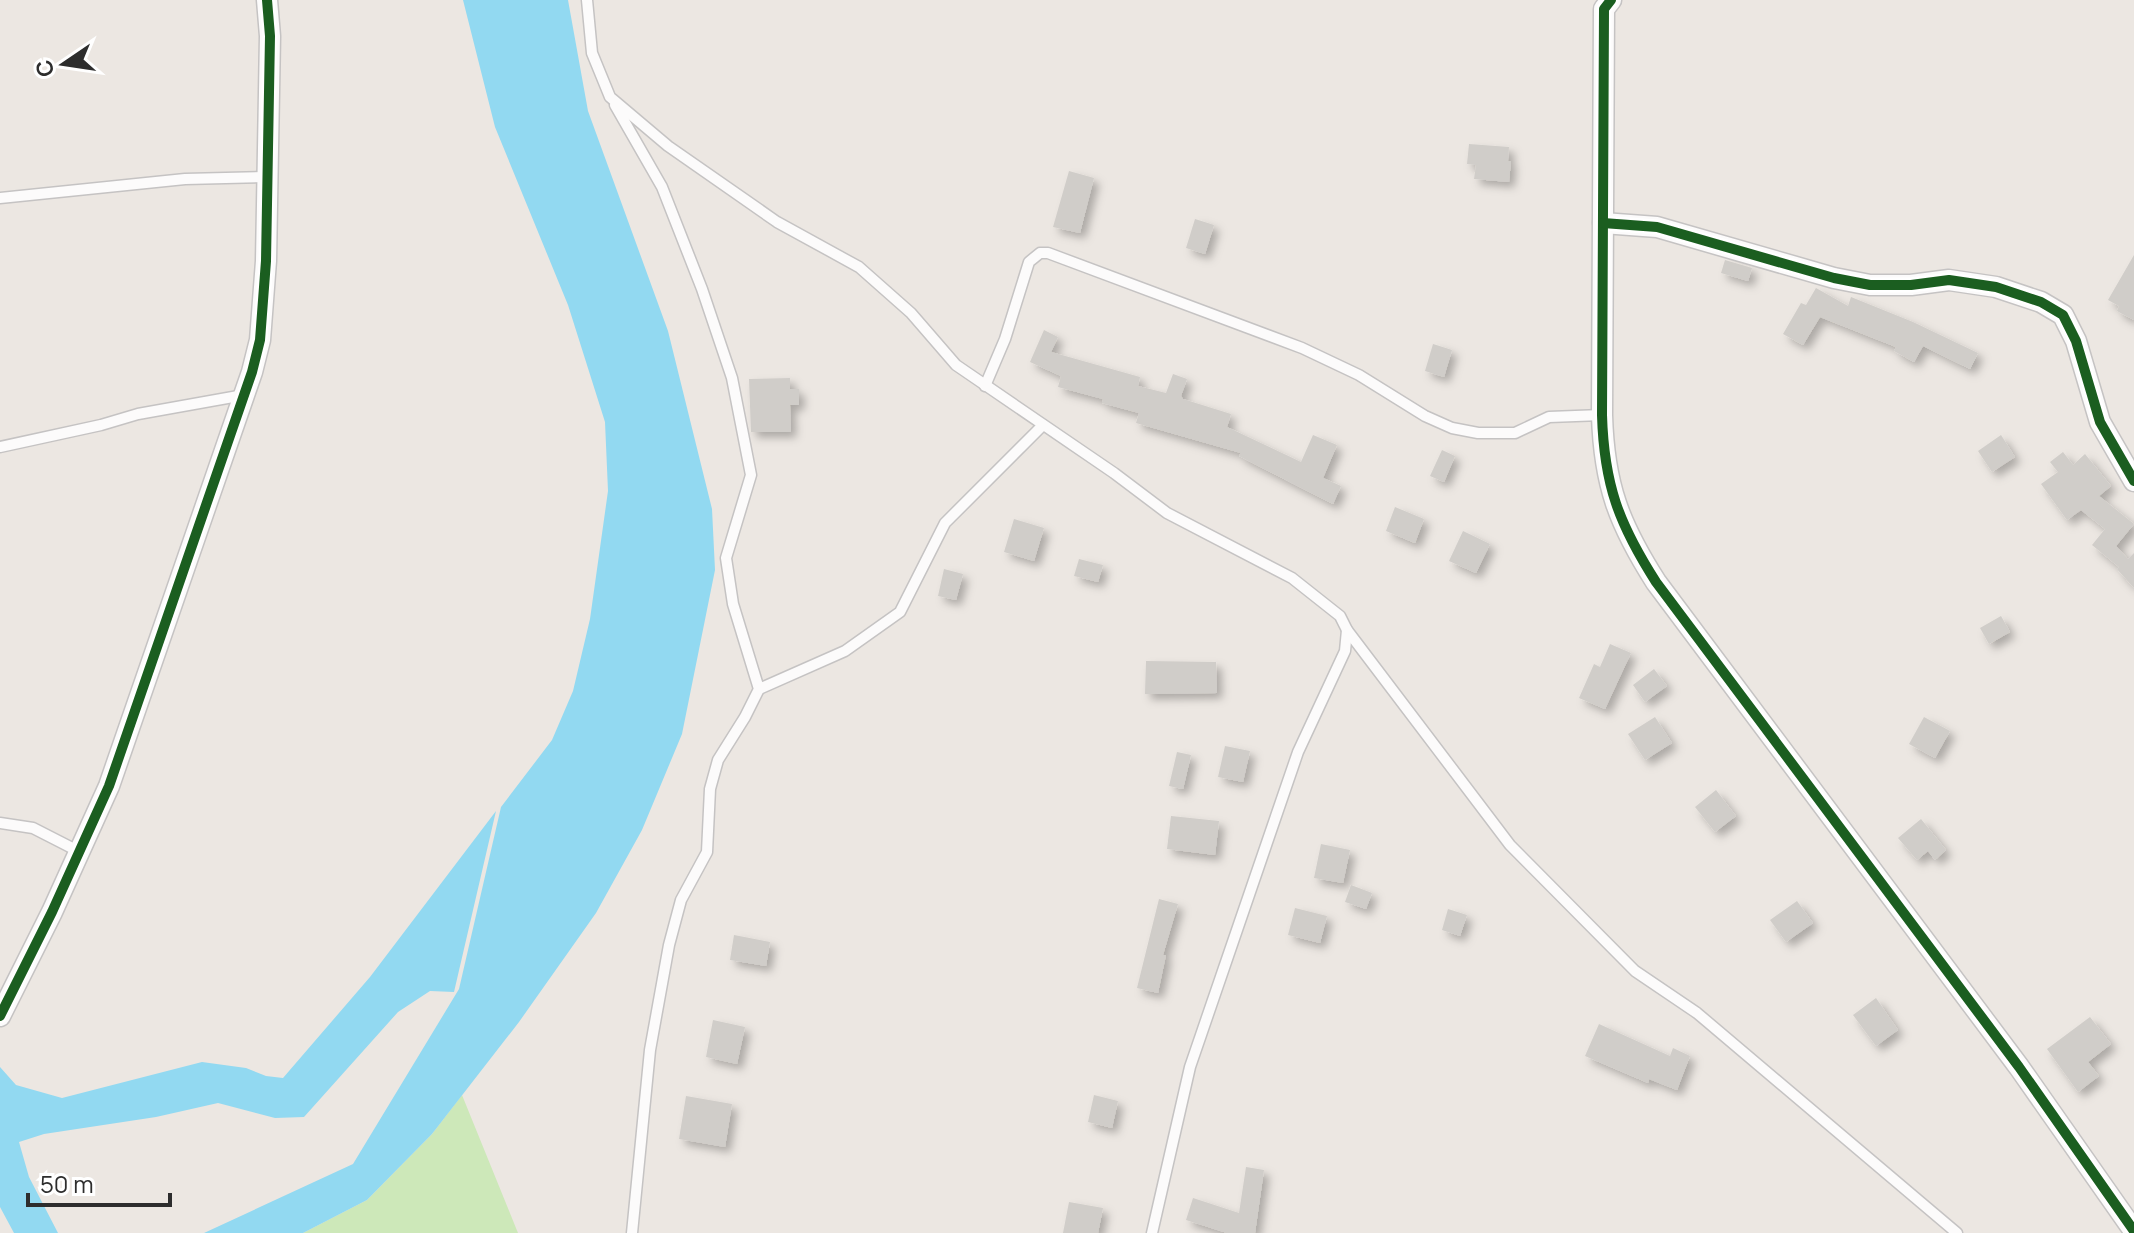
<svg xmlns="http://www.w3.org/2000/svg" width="2134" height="1233" font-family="Manrope,sans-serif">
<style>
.green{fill:#cde8b9}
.water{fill:#92d9f1}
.building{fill:#d0cdc9;filter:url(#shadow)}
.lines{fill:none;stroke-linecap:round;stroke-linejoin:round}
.service-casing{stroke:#c5c3c3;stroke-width:13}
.minor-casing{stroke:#c5c3c3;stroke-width:23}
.service{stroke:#fcfbfb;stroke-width:10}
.minor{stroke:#fcfbfb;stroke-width:20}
.cycleway-casing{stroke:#fff;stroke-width:15}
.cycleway{stroke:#1b5e20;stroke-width:10}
</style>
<defs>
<filter id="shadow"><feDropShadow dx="5.5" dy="5.5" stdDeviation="4" flood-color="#0004"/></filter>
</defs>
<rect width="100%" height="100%" fill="#ece7e2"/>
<polygon class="green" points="462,1095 518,1233 303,1233 367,1200 432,1134"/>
<g class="water">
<polygon points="463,0 568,0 588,111 668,331 712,509 715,570 682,734 642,830 596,913 519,1022 432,1134 367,1200 303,1233 204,1233 353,1164 459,989 501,807 552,740 573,691 590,619 608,491 605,422 568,305 495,127"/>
<polygon points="496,811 454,992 430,991 398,1012 304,1117 275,1118 218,1103 156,1117 44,1134 19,1142 29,1177 58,1233 14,1233 0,1207 0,1067 16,1085 62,1098 202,1062 246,1068 266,1076 283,1078 370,977"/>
</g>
<g class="building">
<polygon points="1469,144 1509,147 1508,161 1511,161 1509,182 1474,179 1476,165 1467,164"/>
<polygon points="1069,171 1094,178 1080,233 1053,227"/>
<polygon points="1195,219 1214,225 1205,254 1186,248"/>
<polygon points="2134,255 2134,320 2117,311 2119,306 2108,300"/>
<polygon points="1725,260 1752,268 1748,281 1721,273"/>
<polygon points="1816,288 1848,306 1851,297 1913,322 1978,353 1970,369 1923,346 1914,362 1894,351 1896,347 1820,317 1803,345 1783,334 1801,303 1806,305"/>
<polygon points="1044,330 1058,337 1051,352 1140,377 1138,386 1166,393 1173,374 1187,379 1181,396 1183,399 1231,414 1227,427 1301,462 1313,435 1337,445 1323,478 1341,486 1333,504 1239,456 1241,453 1136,423 1139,413 1102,403 1103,399 1058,387 1061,376 1030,362"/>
<polygon points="1433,344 1452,350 1444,377 1425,371"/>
<polygon points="790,378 790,389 799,389 799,405 790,405 791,432 751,432 749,379"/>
<polygon points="2001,435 2015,457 1992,472 1978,451"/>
<polygon points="1442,450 1455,456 1444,482 1430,476"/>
<polygon points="2063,452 2073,465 2085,454 2111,486 2099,496 2134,524 2116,546 2128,559 2134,553 2134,588 2117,569 2119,567 2092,545 2105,529 2081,510 2067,520 2041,484 2058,472 2050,462"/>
<polygon points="1395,507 1424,519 1415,543 1386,531"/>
<polygon points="1014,519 1044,528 1034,561 1004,552"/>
<polygon points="1463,531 1490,544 1476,573 1449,561"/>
<polygon points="1079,559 1103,565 1098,582 1074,576"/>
<polygon points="944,569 963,574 956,600 938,596"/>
<polygon points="2001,616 2010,632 1989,644 1980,628"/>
<polygon points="1610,644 1631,653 1605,709 1579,698 1594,664 1600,667"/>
<polygon points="1146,661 1216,662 1217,693 1145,694"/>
<polygon points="1654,669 1667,686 1645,702 1633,685"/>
<polygon points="1655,717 1672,743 1645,760 1628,734"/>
<polygon points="1924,717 1950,731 1935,758 1909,744"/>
<polygon points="1225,746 1250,751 1243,782 1218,777"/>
<polygon points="1177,752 1191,755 1183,789 1169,786"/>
<polygon points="1716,790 1736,816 1715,832 1695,807"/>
<polygon points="1171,816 1219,821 1215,855 1167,849"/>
<polygon points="1921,819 1946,850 1935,860 1928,851 1917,860 1898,838"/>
<polygon points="1321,844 1350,850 1343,883 1314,878"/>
<polygon points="1351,885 1372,893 1366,909 1345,902"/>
<polygon points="1159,899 1178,904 1163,955 1166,955 1158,993 1137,988"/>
<polygon points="1797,901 1813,923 1786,942 1770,920"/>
<polygon points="1295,908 1327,916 1320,943 1288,935"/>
<polygon points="1448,909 1467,915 1460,936 1442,930"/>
<polygon points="734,935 770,942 766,966 730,960"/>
<polygon points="1876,998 1898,1030 1876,1046 1853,1015"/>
<polygon points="2090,1017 2111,1044 2088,1062 2099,1076 2078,1092 2047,1049"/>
<polygon points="713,1020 745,1027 737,1064 706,1057"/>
<polygon points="1599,1024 1670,1056 1673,1048 1690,1056 1677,1090 1649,1079 1648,1083 1585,1056"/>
<polygon points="1094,1095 1118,1101 1112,1128 1088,1122"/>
<polygon points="686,1096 732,1104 725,1147 679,1139"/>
<polygon points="1246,1167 1264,1170 1255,1233 1227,1233 1186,1220 1193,1198 1239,1213"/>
<polygon points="1069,1202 1103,1208 1098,1233 1063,1233"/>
</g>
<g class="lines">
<defs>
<g id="service">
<polyline points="587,0 592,53 610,97 668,146 777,222 859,267 911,313 956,365 1114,473 1167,513 1292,578 1340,616 1347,630 1510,845 1635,971 1697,1013 1957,1233"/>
<polyline points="615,105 662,187 702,289 732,378 751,475 726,558 733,604 759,689 745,717 718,760 710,789 707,852 681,900 669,945 650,1050 632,1233"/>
<polyline points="0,198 185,179 267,177"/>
<polyline points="985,386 1005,339 1029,262 1040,253 1048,253 1302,348 1359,375 1425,416 1452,428 1478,433 1515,433 1549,417 1602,415"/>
<polyline points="0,447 101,425 138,414 244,395"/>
<polyline points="759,689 845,651 900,612 945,523 1043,425"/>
<polyline points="0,823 33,828 80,852"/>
<polyline points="1152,1233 1190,1067 1298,752 1345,651 1347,630"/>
</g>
<g id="minor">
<path d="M1611,0l-7,9 -2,406c2,70 17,109 54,167l363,485 115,164"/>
<polyline points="1603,223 1657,227 1834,278 1870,285 1911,285 1949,280 1996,287 2041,302 2063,315 2076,341 2100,422 2134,481"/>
<polyline points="0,1016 52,912 109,786 252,372 260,340 266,261 270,36 267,0"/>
</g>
</defs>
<use href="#service" class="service-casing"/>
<use href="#minor" class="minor-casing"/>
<use href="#service" class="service"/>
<use href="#minor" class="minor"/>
<defs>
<g id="cycleway">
<path d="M1611,0l-7,9 -2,406c2,70 17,109 54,167l363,485 115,164"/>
<polyline points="1603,223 1657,227 1834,278 1870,285 1911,285 1949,280 1996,287 2041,302 2063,315 2076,341 2100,422 2134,481"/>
<polyline points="0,1016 52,912 109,786 252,372 260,340 266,261 270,36 267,0"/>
</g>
</defs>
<use href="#cycleway" class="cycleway-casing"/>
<use href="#cycleway" class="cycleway"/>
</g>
<g transform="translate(64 64) rotate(257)" stroke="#ffffff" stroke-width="6" paint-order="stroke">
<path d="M0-6L14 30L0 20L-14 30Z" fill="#2d2d2d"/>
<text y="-12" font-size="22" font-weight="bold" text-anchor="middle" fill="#2d2d2d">С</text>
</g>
<path d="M28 1193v12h142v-12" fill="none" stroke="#2d2d2d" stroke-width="4"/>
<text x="40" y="1193" font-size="24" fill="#2d2d2d" stroke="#ffffff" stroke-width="6" paint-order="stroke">50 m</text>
</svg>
